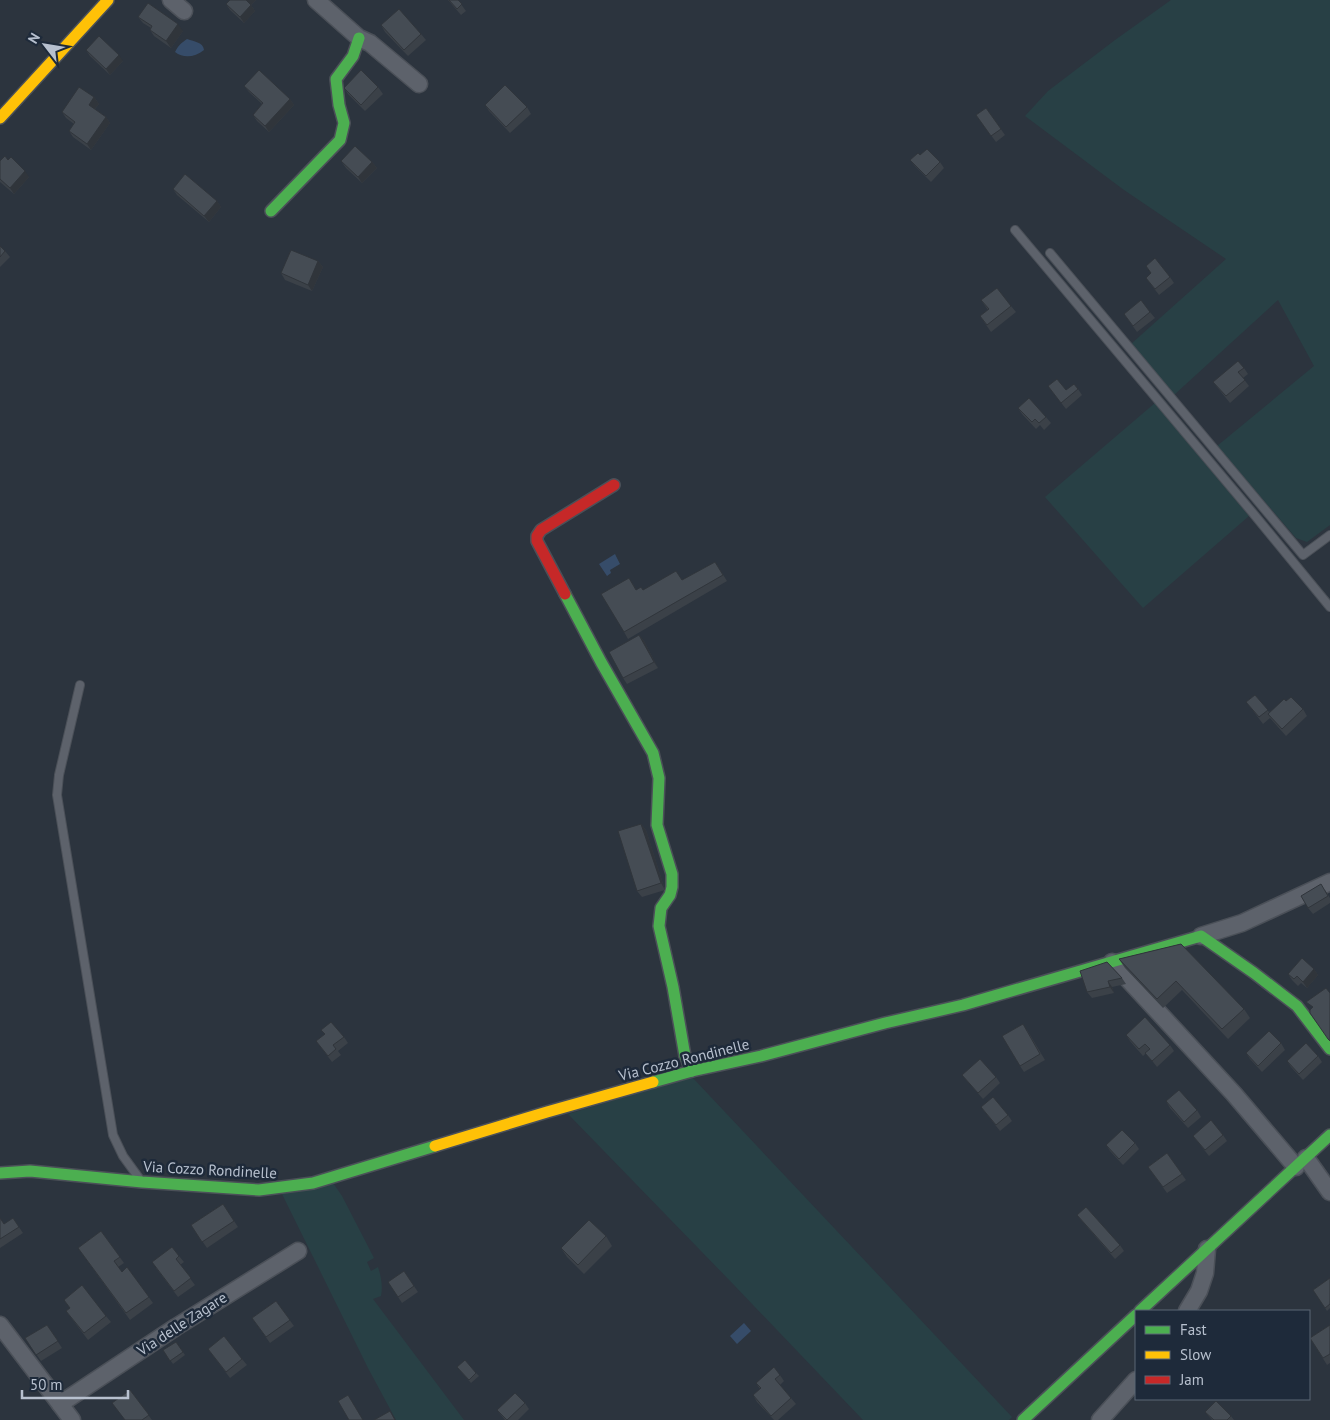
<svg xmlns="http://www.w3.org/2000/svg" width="1330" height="1420" font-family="'PT Sans',sans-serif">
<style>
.green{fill:#284045}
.water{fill:#364c69}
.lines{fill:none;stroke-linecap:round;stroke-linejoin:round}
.lane-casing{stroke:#4b5058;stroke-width:10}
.street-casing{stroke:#4b5058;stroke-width:19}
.fast-casing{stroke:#4b5058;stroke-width:14}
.slow-casing{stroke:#4b5058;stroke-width:14}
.jam-casing{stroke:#4b5058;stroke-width:14}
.lane{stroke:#5d626b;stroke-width:8}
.street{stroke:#5d626b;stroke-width:16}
.fast{stroke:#4caf50;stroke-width:11}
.slow{stroke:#ffc107;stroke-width:11}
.jam{stroke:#c62828;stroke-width:11}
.wall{fill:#3b4148}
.shaded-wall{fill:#30353b}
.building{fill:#454c54;stroke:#30353b}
.labels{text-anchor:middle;stroke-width:5;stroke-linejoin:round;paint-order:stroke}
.street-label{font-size:15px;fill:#b7c0ce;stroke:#1e2a3a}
</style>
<rect width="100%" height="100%" fill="#2c343e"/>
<g class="green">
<polygon points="1171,0 1330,0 1330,525 1307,542 1296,538 1217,446 1314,366 1278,300 1174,395 1131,344 1226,259 1124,190 1025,116 1048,91 1115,40"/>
<polygon points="1155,403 1249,516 1143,608 1045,497"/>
<polygon points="692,1077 1012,1417 1009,1420 863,1420 734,1285 568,1114"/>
<path d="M333,1183l9,13 32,62 -7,4 4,9 7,-4c3,9 5,19 3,29l-8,3 91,121h-68l-28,-52 -86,-174z"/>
</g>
<g class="water">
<path d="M187,39c8,3 16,3 17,11 -9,7 -20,9 -29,2 3,-6 6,-9 12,-13z"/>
<polygon points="615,554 620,564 610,570 611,573 607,576 599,564"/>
<polygon points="744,1323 751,1331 737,1344 730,1336"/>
</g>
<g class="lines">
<defs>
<g id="lane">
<polyline points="1015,230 1252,512 1330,607"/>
<polyline points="1050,253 1303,555 1330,535"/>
<polyline points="80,685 59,775 57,795 113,1135 123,1156 139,1178"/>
</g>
<g id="street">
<polyline points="171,0 184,11"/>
<polyline points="316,0 359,38 370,43 419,84"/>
<polyline points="1201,936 1242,923 1330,882"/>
<polyline points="1112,962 1234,1094 1296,1167"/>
<polyline points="1306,1158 1330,1192"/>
<polyline points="1187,1311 1199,1291 1205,1273 1207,1249"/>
<polyline points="0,1325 60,1404"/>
<polyline points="72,1420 60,1404 176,1327 298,1251"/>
<polyline points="1100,1420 1136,1380"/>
</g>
<g id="fast">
<polyline points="271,211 340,140 344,123 339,105 336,79 353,56 359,38"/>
<polyline points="565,594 601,662 653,753 659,778 657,825 672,874 672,887 670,895 661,908 659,926 673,987 685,1056 692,1071"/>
<polyline points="653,1082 692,1071 761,1056 885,1023 963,1005 1201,936 1254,973 1297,1006 1330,1049"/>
<polyline points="0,1173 30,1171 142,1182 259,1190 313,1183 435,1146"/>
<polyline points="1140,1311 1330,1135"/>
<polyline points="1023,1420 1136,1315"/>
</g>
<g id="slow">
<polyline points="0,118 108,0"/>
<polyline points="435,1146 547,1112 653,1082"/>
</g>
<polyline id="jam" points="565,594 537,541 537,536 541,530 614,485"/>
</defs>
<use href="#lane" class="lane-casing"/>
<use href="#street" class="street-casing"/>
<use href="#fast" class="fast-casing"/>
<use href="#slow" class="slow-casing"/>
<use href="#jam" class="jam-casing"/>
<use href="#lane" class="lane"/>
<use href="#street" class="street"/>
<use href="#fast" class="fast"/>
<use href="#slow" class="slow"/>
<use href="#jam" class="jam"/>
</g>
<g class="wall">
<polygon points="230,0 256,0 251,5 255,11 244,23 230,10 226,4"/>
<polygon points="448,0 458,0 466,11 461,15"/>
<polygon points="138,17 183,31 171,48 154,36 150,30 151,28 143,23"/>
<polygon points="381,25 421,34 426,40 408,56 385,32"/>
<polygon points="86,50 123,61 110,75 90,56"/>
<polygon points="244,86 290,99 294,105 269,132 257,121 253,115 262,104 249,92"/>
<polygon points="378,87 383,94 365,111 348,94 344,88"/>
<polygon points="94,97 99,104 95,109 106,117 110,123 91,150 73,137 69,131 74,124 66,118 62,112"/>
<polygon points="485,105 527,107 531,114 510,133 489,111"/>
<polygon points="986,108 1005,135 996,142 976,115"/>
<polygon points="920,155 940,162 944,168 931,182 915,166 910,160"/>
<polygon points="0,161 29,177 14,194 0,182"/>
<polygon points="341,161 372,162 377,168 362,183 346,168"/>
<polygon points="173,189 217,201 221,207 209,222 177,195"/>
<polygon points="0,246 5,251 10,257 0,267"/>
<polygon points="318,261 323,267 312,291 285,280 281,273"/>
<polygon points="1146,266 1170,277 1174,283 1159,295 1146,278 1151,273"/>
<polygon points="981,300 1011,306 1016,312 991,332 980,316 988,310"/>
<polygon points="1150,312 1155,318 1137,332 1124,314"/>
<polygon points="1244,368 1248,374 1243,378 1249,386 1230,403 1213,382"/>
<polygon points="1048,386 1066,390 1078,389 1082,395 1066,409"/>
<polygon points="1018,408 1046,417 1051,423 1044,430 1040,425 1036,429 1022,414"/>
<polygon points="715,562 727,581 628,639 624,632 633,584 636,590 643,590 682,580"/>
<polygon points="639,635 644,641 658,668 627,684 623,678"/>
<polygon points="1255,695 1269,712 1286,701 1303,709 1307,716 1286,736 1270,718 1263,724 1251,708 1246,702"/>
<polygon points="641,824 646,830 665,890 642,897 637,891"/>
<polygon points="1325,890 1330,898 1330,903 1313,914 1308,908"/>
<polygon points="1181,944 1244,1009 1250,1018 1228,1039 1182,990 1163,1008 1125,968 1119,959"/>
<polygon points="1107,962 1122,978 1126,984 1112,987 1114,993 1092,998 1087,992"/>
<polygon points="1314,969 1318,975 1307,988 1301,983 1298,986 1292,980 1288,974"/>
<polygon points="1027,1030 1045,1060 1024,1072 1020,1066"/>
<polygon points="1126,1035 1170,1045 1174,1051 1157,1067 1146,1053 1143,1056 1130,1041"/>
<polygon points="344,1037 348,1043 338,1051 341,1055 332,1062 316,1041"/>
<polygon points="1281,1043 1285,1050 1262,1072 1250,1059 1246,1053"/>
<polygon points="1318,1056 1322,1062 1303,1080 1291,1067 1287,1061"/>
<polygon points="962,1075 996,1077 1000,1083 983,1099"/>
<polygon points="1166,1101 1197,1110 1201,1117 1188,1128 1170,1108"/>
<polygon points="981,1107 1008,1115 1012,1121 1000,1131"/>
<polygon points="1223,1135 1227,1141 1209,1156 1193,1136"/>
<polygon points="1135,1143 1139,1149 1123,1165 1110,1151 1106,1145"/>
<polygon points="1167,1153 1186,1180 1167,1193 1148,1167"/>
<polygon points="223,1204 238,1227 207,1248 191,1225"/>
<polygon points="1077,1215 1120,1245 1124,1251 1115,1259 1082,1221"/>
<polygon points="0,1218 4,1224 13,1218 23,1233 0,1248"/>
<polygon points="101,1231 124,1263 118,1267 122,1272 127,1267 153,1303 130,1320 78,1248"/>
<polygon points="606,1236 612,1246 584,1274 567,1257 561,1248"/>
<polygon points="179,1256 184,1262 180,1265 195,1285 178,1297 156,1268"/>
<polygon points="404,1271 418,1292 402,1303 398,1297"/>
<polygon points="1330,1278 1330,1308 1327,1311 1313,1290"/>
<polygon points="64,1300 106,1316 111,1322 88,1340 66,1311 70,1308"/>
<polygon points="276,1301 294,1326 270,1343 252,1318"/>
<polygon points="47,1325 62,1348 41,1361 25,1338"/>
<polygon points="1330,1325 1330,1363 1327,1365 1310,1338"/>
<polygon points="176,1342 185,1355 173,1364 163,1350"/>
<polygon points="208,1349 242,1359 247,1365 230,1378"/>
<polygon points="457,1367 476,1373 479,1376 471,1383"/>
<polygon points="780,1375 784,1381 780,1385 791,1398 796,1404 778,1420 774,1420 757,1402 753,1395 760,1389 756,1383"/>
<polygon points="130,1390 152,1420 125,1420"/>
<polygon points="525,1403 529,1409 518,1420 505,1420 497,1410"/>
<polygon points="1205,1412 1231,1416 1234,1420 1212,1420"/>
</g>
<g class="shaded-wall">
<polygon points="246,0 256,0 251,5 255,11 244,23 240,17"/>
<polygon points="178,24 183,31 171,48 166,41"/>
<polygon points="119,55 123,61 110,75 106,69"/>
<polygon points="94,97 99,104 93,111 89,105"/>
<polygon points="290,99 294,105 269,132 265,126"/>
<polygon points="106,117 110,123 91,150 87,144"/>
<polygon points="372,162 377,168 362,183 358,177"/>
<polygon points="25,171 29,177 14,194 10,188"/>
<polygon points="217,201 221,207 209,222 204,216"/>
<polygon points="318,261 323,267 312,291 308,285"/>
<polygon points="639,635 644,641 658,668 654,662"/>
<polygon points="641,824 646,830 665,890 661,883"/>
<polygon points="1314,969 1318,975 1307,988 1303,982"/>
<polygon points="1108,981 1112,987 1114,993 1110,987"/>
</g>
<g class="building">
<polygon points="230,0 246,0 251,5 240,17 226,4"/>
<polygon points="449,0 458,0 462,4 457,9"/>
<polygon points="148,3 178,24 166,41 150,30 152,26 138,17"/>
<polygon points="399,9 421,34 404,50 381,25"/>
<polygon points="99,36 119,55 106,69 86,50"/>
<polygon points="259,70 290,99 265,126 253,115 263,103 244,86"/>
<polygon points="361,70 378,87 361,105 344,88"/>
<polygon points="505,85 527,107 506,127 485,105"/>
<polygon points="79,87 94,97 89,105 106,117 87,144 69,131 75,122 62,112"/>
<polygon points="986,108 1001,129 991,136 976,115"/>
<polygon points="355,146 372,162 358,177 341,161"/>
<polygon points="927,149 940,162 926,176 910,160 918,153 920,155"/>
<polygon points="5,156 8,160 11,157 25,171 10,188 0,179 0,161"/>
<polygon points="185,174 217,201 204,216 173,189"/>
<polygon points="0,246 5,251 0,257"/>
<polygon points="291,250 318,261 308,285 281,273"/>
<polygon points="1155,258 1170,277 1155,289 1146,278 1151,273 1146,266"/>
<polygon points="997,288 1011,306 987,325 980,316 989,309 981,300"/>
<polygon points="1141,300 1150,312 1133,326 1124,314"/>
<polygon points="1238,361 1244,368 1238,372 1245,380 1226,396 1213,382"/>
<polygon points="1057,379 1066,390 1074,384 1078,389 1061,403 1048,386"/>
<polygon points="1029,398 1046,417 1039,423 1035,419 1032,422 1018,408"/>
<polygon points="715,562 723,575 624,632 601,594 629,578 636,590 641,587 643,590 676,571 682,580"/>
<polygon points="639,635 654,662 623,678 609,652"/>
<polygon points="1255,695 1268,710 1259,717 1246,702"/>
<polygon points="1291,697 1303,709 1282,729 1268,714 1284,699 1286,701"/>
<polygon points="641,824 661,883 637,891 618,831"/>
<polygon points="1321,884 1328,896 1308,908 1301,896"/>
<polygon points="1181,944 1244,1009 1222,1029 1176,981 1157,999 1119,959"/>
<polygon points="1302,958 1314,969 1303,982 1297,976 1294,979 1288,974"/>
<polygon points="1107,962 1122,978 1108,981 1110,987 1087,992 1080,971"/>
<polygon points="1326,988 1330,993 1330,1041 1328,1039 1310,1013 1310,1010 1313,1007 1306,1002"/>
<polygon points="1145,1017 1170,1045 1152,1061 1145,1053 1150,1049 1145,1044 1139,1049 1126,1035"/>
<polygon points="331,1022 344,1037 333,1045 336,1049 328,1056 316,1041 325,1034 321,1030"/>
<polygon points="1023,1024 1040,1054 1020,1066 1002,1036"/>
<polygon points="1269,1031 1281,1043 1258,1066 1246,1053"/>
<polygon points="1306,1043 1318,1056 1299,1074 1287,1061"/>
<polygon points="980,1059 996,1077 978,1093 962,1075"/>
<polygon points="1179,1090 1197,1110 1184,1122 1166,1101"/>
<polygon points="993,1097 1008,1115 996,1125 981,1107"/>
<polygon points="1211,1120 1223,1135 1205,1150 1193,1136"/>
<polygon points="1122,1130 1135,1143 1119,1159 1106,1145"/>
<polygon points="1167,1153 1182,1174 1163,1187 1148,1167"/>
<polygon points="223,1204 234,1221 202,1242 191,1225"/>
<polygon points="1086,1207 1120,1245 1111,1253 1077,1215"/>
<polygon points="0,1218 4,1224 13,1218 19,1227 0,1239"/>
<polygon points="589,1220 606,1236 578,1265 561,1248"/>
<polygon points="101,1231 120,1257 114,1261 122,1272 127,1267 149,1297 126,1313 78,1248"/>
<polygon points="172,1247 179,1256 176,1259 191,1278 174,1291 152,1262"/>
<polygon points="404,1271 414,1286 398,1297 388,1282"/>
<polygon points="1330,1278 1330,1304 1325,1308 1313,1290"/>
<polygon points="82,1285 106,1316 84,1333 66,1311 70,1308 64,1300"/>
<polygon points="276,1301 290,1320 266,1337 252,1318"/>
<polygon points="47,1325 58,1341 36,1355 25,1338"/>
<polygon points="1330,1325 1330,1354 1323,1358 1310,1338"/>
<polygon points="224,1336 242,1359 226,1372 208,1349"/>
<polygon points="176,1342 183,1352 170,1361 163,1350"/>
<polygon points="465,1360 476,1373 469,1380 457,1367"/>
<polygon points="774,1367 780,1375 775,1379 791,1398 771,1416 753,1395 761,1388 756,1383"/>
<polygon points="130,1390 149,1415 142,1420 125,1420 112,1403"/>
<polygon points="515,1393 525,1403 507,1420 497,1410"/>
<polygon points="348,1395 363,1420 349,1420 338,1401"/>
<polygon points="1216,1401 1231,1416 1227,1420 1214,1420 1205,1412"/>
<polygon points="390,1411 395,1420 374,1420"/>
</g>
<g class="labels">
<g class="street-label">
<text transform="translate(684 1060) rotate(-14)" y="5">Via Cozzo Rondinelle</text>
<text transform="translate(210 1170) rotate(3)" y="5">Via Cozzo Rondinelle</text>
<text transform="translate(182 1324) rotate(-33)" y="5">Via delle Zagare</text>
</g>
</g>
<rect x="1135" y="1310" width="175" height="90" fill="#1e2a3a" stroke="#5b6675"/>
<rect x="1145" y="1326" width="25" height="8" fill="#4caf50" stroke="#5b6675"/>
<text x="1180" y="1335" font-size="15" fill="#b7c0ce">Fast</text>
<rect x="1145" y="1351" width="25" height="8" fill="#ffc107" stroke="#5b6675"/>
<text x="1180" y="1360" font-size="15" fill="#b7c0ce">Slow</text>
<rect x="1145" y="1376" width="25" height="8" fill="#c62828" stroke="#5b6675"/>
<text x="1180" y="1385" font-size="15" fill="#b7c0ce">Jam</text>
<g transform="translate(45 45) rotate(301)" stroke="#1e2a3a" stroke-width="4" paint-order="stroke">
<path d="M0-4L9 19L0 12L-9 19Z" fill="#b7c0ce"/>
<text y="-8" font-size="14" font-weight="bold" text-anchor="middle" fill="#b7c0ce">N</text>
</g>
<path d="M22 1390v8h106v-8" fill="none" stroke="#b7c0ce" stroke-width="2.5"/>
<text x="30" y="1390" font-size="15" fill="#b7c0ce" stroke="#1e2a3a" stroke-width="4" paint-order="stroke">50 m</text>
</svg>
